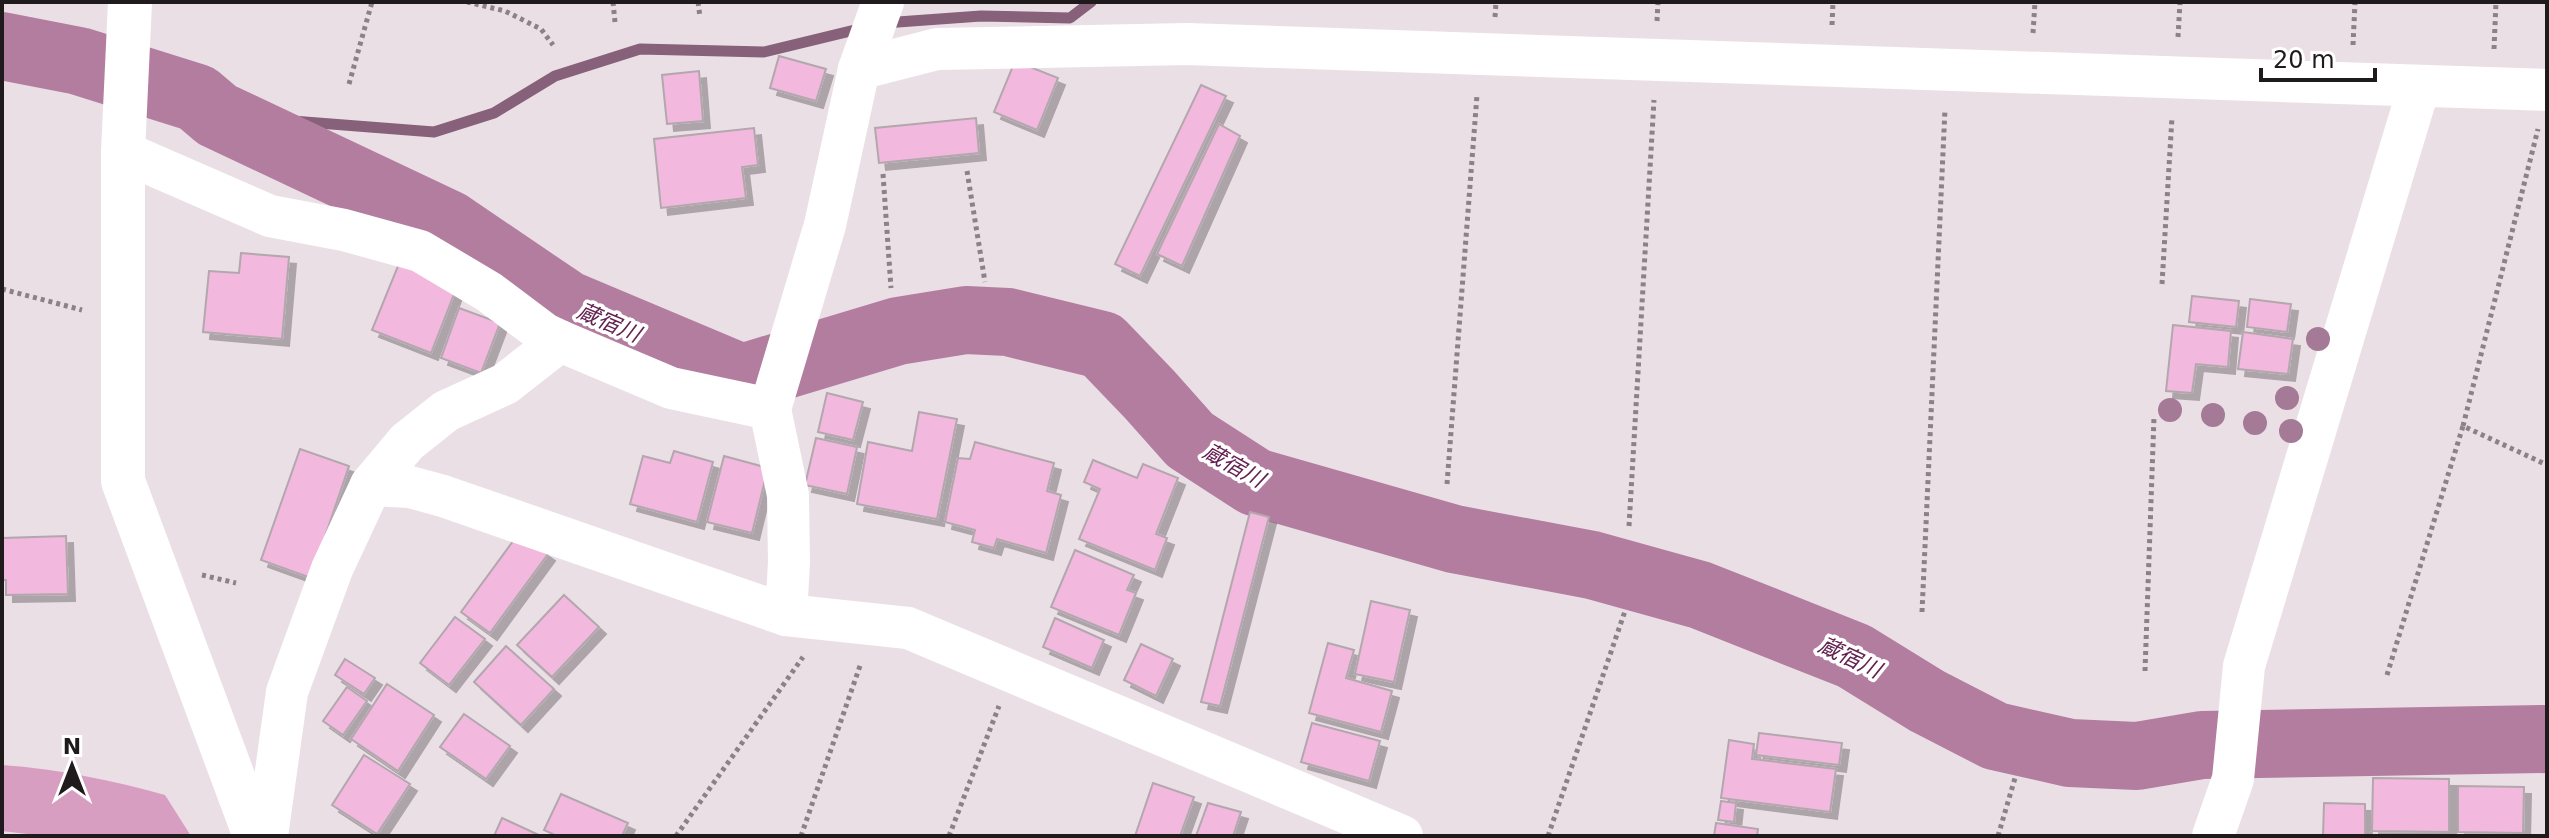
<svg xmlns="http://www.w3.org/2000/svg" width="2549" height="838" font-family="'DejaVu Sans','Noto Sans JP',sans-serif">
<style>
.forest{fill:#d79ec2}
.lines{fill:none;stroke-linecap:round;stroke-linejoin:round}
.stream{stroke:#876079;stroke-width:11}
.river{stroke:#b37da0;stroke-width:68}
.building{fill:#f2b8dd;stroke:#b3a7ae;stroke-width:2;filter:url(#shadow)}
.path{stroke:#8a8286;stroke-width:5;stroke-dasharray:4 4;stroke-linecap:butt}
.street{stroke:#fff;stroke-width:42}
.secondary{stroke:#fff;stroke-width:44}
.tree{fill:#a47a97}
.labels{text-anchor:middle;stroke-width:7;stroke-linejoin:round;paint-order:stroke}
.water-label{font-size:22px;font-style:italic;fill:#642251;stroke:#fff}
</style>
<defs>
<filter id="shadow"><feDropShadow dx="7" dy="7" stdDeviation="0" flood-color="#0004"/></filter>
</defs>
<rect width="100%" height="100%" fill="#ebdfe6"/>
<path class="forest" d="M2,765c56,4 109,15 163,30l26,41h-147l-42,-5z"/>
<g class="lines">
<g class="stream">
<polyline points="884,23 981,16 1070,18 1091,2"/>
<polyline points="217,115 434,132 494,113 555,76 640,49 764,52 863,28"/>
</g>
<polyline class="river" points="2,46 79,61 197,98 217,115 448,224 566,304 742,378 898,331 966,320 1008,322 1102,345 1150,395 1190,440 1255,482 1454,539 1592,565 1700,595 1854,656 1927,701 1995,736 2070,753 2137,756 2202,745 2547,739"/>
</g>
<g class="building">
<polygon points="779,56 826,69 816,101 770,88"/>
<polygon points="1015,61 1058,78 1037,130 994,112"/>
<polygon points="699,71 703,121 667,124 662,75"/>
<polygon points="1201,85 1226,96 1140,276 1115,264"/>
<polygon points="976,118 979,153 879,163 875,128"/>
<polygon points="1219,124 1240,136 1182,266 1157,254"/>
<polygon points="754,128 758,165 742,167 746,198 661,208 654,139"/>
<polygon points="241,253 289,257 282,339 203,332 209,271 239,273"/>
<polygon points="400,261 458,284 431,353 372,330"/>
<polygon points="2192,296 2239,301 2236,327 2189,322"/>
<polygon points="2250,299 2291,304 2287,332 2247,327"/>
<polygon points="459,308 500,323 481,373 441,358"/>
<polygon points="2173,325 2231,331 2228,367 2196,364 2192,393 2166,391"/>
<polygon points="2243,332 2293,339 2288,374 2238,369"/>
<polygon points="827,393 863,402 853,440 818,432"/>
<polygon points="919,412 957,419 937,519 857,504 868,442 912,451"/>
<polygon points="816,438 857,447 847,494 805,485"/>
<polygon points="975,442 1054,463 1047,491 1061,495 1046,553 997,539 994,548 972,542 975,530 945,522 958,458 970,459"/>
<polygon points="300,449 349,466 311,578 261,560"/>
<polygon points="674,451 713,462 697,522 630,504 643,456 670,463"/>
<polygon points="724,456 768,468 752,533 707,522"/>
<polygon points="1093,460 1137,478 1143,464 1178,478 1156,534 1167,538 1155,570 1079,539 1100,489 1084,482"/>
<polygon points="1250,512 1269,517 1220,706 1201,702"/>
<polygon points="519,533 548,554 490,633 461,612"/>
<polygon points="66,536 68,594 6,595 6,580 2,580 2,538"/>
<polygon points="1075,550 1134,575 1127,590 1136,593 1119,635 1051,607"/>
<polygon points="564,595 599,627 552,677 517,645"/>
<polygon points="1371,601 1410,610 1394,682 1355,674"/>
<polygon points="455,617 485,639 449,685 420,663"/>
<polygon points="1055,618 1104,640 1092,668 1043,647"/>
<polygon points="1328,643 1354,650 1346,678 1392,691 1381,732 1309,713"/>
<polygon points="1141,644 1173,659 1156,696 1124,680"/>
<polygon points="506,646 554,689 521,725 474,682"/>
<polygon points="345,659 375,678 364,694 335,675"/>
<polygon points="387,684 434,715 398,771 351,739"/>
<polygon points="347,687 367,701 343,735 323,721"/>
<polygon points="464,714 510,746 486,779 440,747"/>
<polygon points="1312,723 1380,741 1369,781 1301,762"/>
<polygon points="1759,733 1842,743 1839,765 1756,755"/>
<polygon points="1729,740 1754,744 1752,759 1836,769 1830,812 1721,798"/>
<polygon points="364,755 410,784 377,834 332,805"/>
<polygon points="2373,778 2449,779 2449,832 2372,831"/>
<polygon points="1153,783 1194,797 1180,836 1135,836"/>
<polygon points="2458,786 2524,787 2523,833 2458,832"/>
<polygon points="561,794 628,823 622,836 557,836 544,830"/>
<polygon points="1721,801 1736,803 1734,822 1718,820"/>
<polygon points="1208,803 1241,812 1233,836 1196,836"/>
<polygon points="2324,803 2365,804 2365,836 2323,836"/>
<polygon points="502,818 541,836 494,836"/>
<polygon points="1716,823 1758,829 1757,836 1714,836"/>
</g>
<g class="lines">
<g class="path">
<polyline points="467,2 505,11 541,29 553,45"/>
<polyline points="613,2 615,22"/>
<polyline points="698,2 700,17"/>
<polyline points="1495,17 1496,2"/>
<polyline points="1657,21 1658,2"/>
<polyline points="1832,25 1833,2"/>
<polyline points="2033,33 2035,2"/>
<polyline points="2178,37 2180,2"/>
<polyline points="2353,45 2355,2"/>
<polyline points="2494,49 2496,2"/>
<polyline points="349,84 372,2"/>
<polyline points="967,171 985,282"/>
<polyline points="883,174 891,288"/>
<polyline points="2162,284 2172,117"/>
<polyline points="2,289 82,310"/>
<polyline points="2463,426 2538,129"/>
<polyline points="1447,484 1477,95"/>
<polyline points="1629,526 1654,100"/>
<polyline points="202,575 236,583"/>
<polyline points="1922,612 1945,109"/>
<polyline points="2145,671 2154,417"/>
<polyline points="2387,675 2463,426 2545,464"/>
<polyline points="676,836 803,657"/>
<polyline points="801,836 861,663"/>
<polyline points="949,836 999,706"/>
<polyline points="1548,836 1625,611"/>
<polyline points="1998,836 2015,778"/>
</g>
<g class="street">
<polyline points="859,69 937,49 1187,44 2547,90"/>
<polyline points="123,152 270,216 344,230 420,251 489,292 545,334 560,341 671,388 770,409"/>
<polyline points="371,485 407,442 446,411 505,384 560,341"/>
<polyline points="786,615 789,562 788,495 770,409 825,225 859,69 883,2"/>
<polyline points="267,836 287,692 332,569 371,485 410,487 443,496 786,615 908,628 1402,836"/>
<polyline points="2213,836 2233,779 2244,666 2419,87"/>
</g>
<polyline class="secondary" points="130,2 123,152 123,481 255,836"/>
</g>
<g class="tree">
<circle cx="2318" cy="339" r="12"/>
<circle cx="2287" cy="398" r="12"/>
<circle cx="2170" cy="410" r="12"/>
<circle cx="2213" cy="415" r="12"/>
<circle cx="2255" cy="423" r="12"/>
<circle cx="2291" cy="431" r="12"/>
</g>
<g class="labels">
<g class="water-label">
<text transform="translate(609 322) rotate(23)" y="8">蔵宿川</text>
<text transform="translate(1234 465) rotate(29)" y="8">蔵宿川</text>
<text transform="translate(1850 657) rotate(25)" y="8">蔵宿川</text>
</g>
</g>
<rect width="2549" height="838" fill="none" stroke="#1f1b1d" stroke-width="8"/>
<g transform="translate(72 766)" stroke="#ffffff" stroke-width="6" paint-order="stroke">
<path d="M0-6L14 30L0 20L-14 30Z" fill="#1f1b1d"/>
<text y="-12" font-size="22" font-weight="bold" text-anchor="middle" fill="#1f1b1d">N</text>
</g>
<path d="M2261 68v12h114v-12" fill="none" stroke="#1f1b1d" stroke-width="4"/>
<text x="2273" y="68" font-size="24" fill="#1f1b1d" stroke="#ffffff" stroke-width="6" paint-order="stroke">20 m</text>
</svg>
